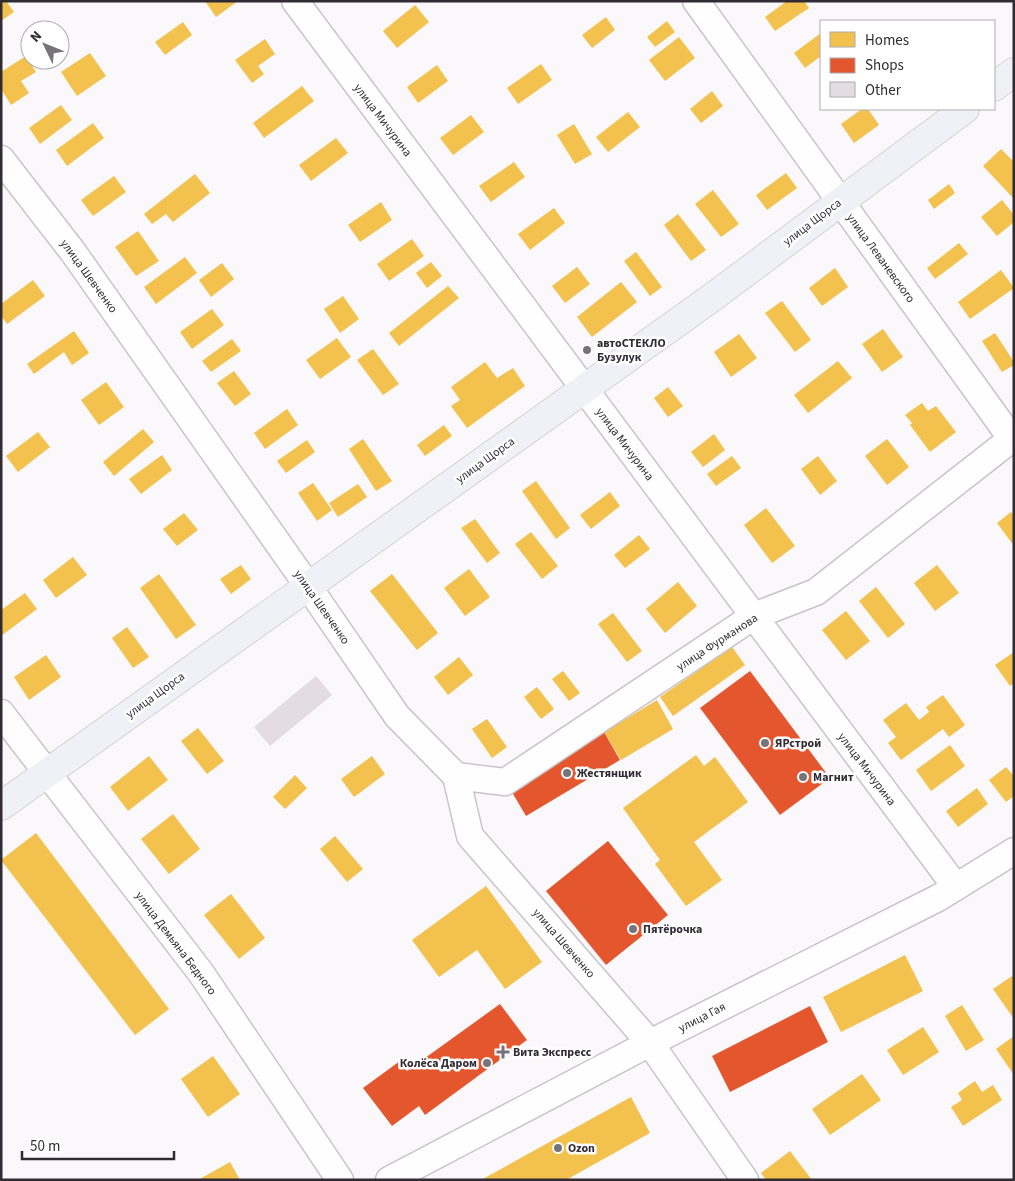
<svg xmlns="http://www.w3.org/2000/svg" width="1015" height="1181" font-family="'Source Sans 3',sans-serif">
<style>
.homes{fill:#f2c14e}
.shops{fill:#e4572e}
.building{fill:#e3dde1}
.lines{fill:none;stroke-linecap:round;stroke-linejoin:round}
.minor-casing{stroke:#c7c4ca;stroke-width:29}
.major-casing{stroke:#d4d2d5;stroke-width:30}
.minor{stroke:#fefefe;stroke-width:26}
.major{stroke:#f0f0f7;stroke-width:28}
.poi-dot{fill:#77737a;stroke:#fff;stroke-width:2}
.labels{text-anchor:middle;stroke-width:5;stroke-linejoin:round;paint-order:stroke}
.street-label{font-size:12px;fill:#312b34;stroke:#fff}
.poi-label{font-size:12px;font-weight:bold;fill:#312b34;stroke:#fff;text-anchor:start}
</style>
<rect width="100%" height="100%" fill="#faf8fb"/>
<g class="homes">
<polygon points="1,1 6,1 14,12 1,21"/>
<polygon points="205,1 238,1 216,17"/>
<polygon points="787,1 804,1 809,8 775,31 765,17"/>
<polygon points="415,5 429,22 397,48 383,31"/>
<polygon points="606,17 615,30 592,48 582,35"/>
<polygon points="667,21 675,32 655,47 647,37"/>
<polygon points="183,22 192,35 165,55 155,42"/>
<polygon points="821,33 821,56 805,68 794,53"/>
<polygon points="679,37 695,58 665,81 649,60"/>
<polygon points="265,39 275,54 258,66 264,74 252,83 235,60"/>
<polygon points="90,53 106,76 77,96 61,72"/>
<polygon points="26,56 36,72 21,81 29,93 11,105 1,89 1,72"/>
<polygon points="541,64 552,80 518,104 507,88"/>
<polygon points="437,65 448,81 418,103 407,87"/>
<polygon points="302,86 314,101 264,138 253,123"/>
<polygon points="712,91 723,106 701,123 690,109"/>
<polygon points="61,105 72,120 40,144 29,128"/>
<polygon points="862,109 868,109 879,125 854,143 841,124"/>
<polygon points="628,112 640,127 608,152 596,137"/>
<polygon points="471,115 484,132 453,155 440,138"/>
<polygon points="93,123 104,138 67,166 56,150"/>
<polygon points="574,124 592,154 575,164 557,135"/>
<polygon points="336,138 348,153 311,181 299,165"/>
<polygon points="1001,149 1014,162 1014,199 983,166"/>
<polygon points="514,162 525,177 491,202 479,186"/>
<polygon points="786,173 797,188 767,210 756,195"/>
<polygon points="195,174 210,193 173,222 166,214 152,224 144,214"/>
<polygon points="114,176 126,192 93,216 81,200"/>
<polygon points="949,184 955,193 934,209 928,200"/>
<polygon points="713,190 739,224 721,237 695,204"/>
<polygon points="1002,200 1014,215 1014,222 997,236 981,217"/>
<polygon points="381,202 392,220 360,242 348,225"/>
<polygon points="554,208 565,223 530,250 518,234"/>
<polygon points="678,214 706,250 691,261 664,225"/>
<polygon points="138,231 159,261 136,276 115,247"/>
<polygon points="412,239 424,256 389,281 377,264"/>
<polygon points="959,243 968,254 935,279 927,268"/>
<polygon points="636,252 662,287 650,296 624,261"/>
<polygon points="185,257 197,273 156,304 144,287"/>
<polygon points="431,262 442,276 427,288 416,273"/>
<polygon points="222,263 234,279 211,297 199,280"/>
<polygon points="577,267 590,284 565,303 552,286"/>
<polygon points="835,268 848,287 822,306 809,288"/>
<polygon points="1001,270 1014,288 970,319 958,302"/>
<polygon points="33,280 45,296 7,324 1,316 1,304"/>
<polygon points="621,282 637,302 592,337 577,317"/>
<polygon points="448,286 459,298 399,346 389,333"/>
<polygon points="343,296 359,319 340,333 324,309"/>
<polygon points="782,301 811,340 795,352 765,313"/>
<polygon points="212,309 224,325 192,349 180,332"/>
<polygon points="883,329 903,357 882,372 862,344"/>
<polygon points="74,331 89,353 72,365 64,352 34,374 27,364"/>
<polygon points="995,333 1014,362 1014,365 1002,372 982,341"/>
<polygon points="739,334 757,358 731,377 714,352"/>
<polygon points="337,338 351,357 320,379 306,360"/>
<polygon points="232,339 241,351 211,372 202,361"/>
<polygon points="373,349 399,384 383,395 357,360"/>
<polygon points="838,361 852,378 808,413 794,395"/>
<polygon points="485,362 497,378 513,368 525,386 467,428 451,406 460,400 451,387"/>
<polygon points="234,371 251,394 235,406 217,383"/>
<polygon points="106,382 124,407 99,425 81,400"/>
<polygon points="668,387 683,406 668,417 654,398"/>
<polygon points="922,403 928,411 936,406 956,432 930,452 910,425 912,423 905,415"/>
<polygon points="287,409 298,425 265,449 254,433"/>
<polygon points="444,425 452,436 425,456 417,445"/>
<polygon points="143,429 154,442 114,476 103,462"/>
<polygon points="38,432 50,447 18,472 6,456"/>
<polygon points="714,434 725,450 703,467 691,452"/>
<polygon points="363,439 392,481 376,491 349,449"/>
<polygon points="887,439 909,467 887,485 865,456"/>
<polygon points="307,440 315,452 286,473 277,461"/>
<polygon points="162,455 172,470 141,494 129,479"/>
<polygon points="732,456 741,468 716,486 707,474"/>
<polygon points="818,456 837,481 820,495 801,469"/>
<polygon points="536,481 570,528 556,539 522,491"/>
<polygon points="313,483 332,510 317,521 298,493"/>
<polygon points="358,484 367,497 338,517 329,503"/>
<polygon points="610,492 620,506 591,529 580,515"/>
<polygon points="766,508 795,546 772,563 744,525"/>
<polygon points="1011,512 1014,515 1014,546 997,523"/>
<polygon points="184,513 198,530 177,546 163,529"/>
<polygon points="475,519 500,553 487,563 461,528"/>
<polygon points="531,532 558,566 542,579 515,544"/>
<polygon points="639,535 650,549 625,568 614,555"/>
<polygon points="73,557 87,575 56,598 43,580"/>
<polygon points="241,565 251,579 231,594 220,579"/>
<polygon points="937,565 959,593 935,611 914,583"/>
<polygon points="469,569 490,597 465,616 444,588"/>
<polygon points="159,574 196,625 176,639 140,588"/>
<polygon points="392,574 438,633 417,650 370,591"/>
<polygon points="678,582 697,606 665,633 646,609"/>
<polygon points="876,587 905,624 888,638 859,601"/>
<polygon points="25,593 37,609 1,636 1,610"/>
<polygon points="846,611 870,641 846,660 822,630"/>
<polygon points="613,613 642,651 627,662 598,624"/>
<polygon points="127,627 149,657 133,668 112,638"/>
<polygon points="732,647 745,665 673,716 660,697"/>
<polygon points="1014,652 1014,683 1010,686 995,665"/>
<polygon points="46,655 61,677 29,700 14,677"/>
<polygon points="459,657 473,675 448,695 434,677"/>
<polygon points="563,671 580,693 569,701 552,679"/>
<polygon points="537,687 554,709 541,719 524,697"/>
<polygon points="943,695 965,725 949,737 943,729 901,760 888,743 896,737 883,720 906,703 919,720 929,712 926,707"/>
<polygon points="657,700 673,729 621,760 604,732"/>
<polygon points="487,719 507,747 492,758 472,729"/>
<polygon points="198,728 224,761 207,774 181,741"/>
<polygon points="950,745 965,766 931,791 916,770"/>
<polygon points="696,755 704,766 715,757 748,802 694,842 722,880 686,906 655,864 660,860 623,808"/>
<polygon points="149,756 168,780 128,811 110,787"/>
<polygon points="372,756 385,774 354,797 341,779"/>
<polygon points="1006,767 1014,776 1014,796 1006,802 989,780"/>
<polygon points="295,775 307,788 285,809 273,797"/>
<polygon points="977,788 988,804 958,827 946,811"/>
<polygon points="173,814 200,849 169,874 141,839"/>
<polygon points="36,833 169,1009 135,1035 1,860"/>
<polygon points="335,836 363,869 347,882 320,849"/>
<polygon points="486,886 542,962 505,989 477,950 439,977 412,940"/>
<polygon points="231,894 265,938 239,959 204,915"/>
<polygon points="905,955 923,991 841,1032 823,997"/>
<polygon points="1012,976 1014,979 1014,1019 993,989"/>
<polygon points="962,1005 984,1040 966,1051 945,1016"/>
<polygon points="923,1027 939,1052 903,1075 887,1050"/>
<polygon points="1014,1036 1014,1075 996,1049"/>
<polygon points="213,1056 240,1094 208,1117 181,1079"/>
<polygon points="862,1074 881,1100 830,1135 812,1109"/>
<polygon points="975,1081 982,1092 993,1085 1002,1100 963,1126 951,1107 962,1100 958,1093"/>
<polygon points="631,1097 650,1133 566,1180 481,1180"/>
<polygon points="790,1151 812,1180 766,1180 761,1173"/>
<polygon points="230,1162 240,1180 198,1180"/>
</g>
<g class="shops">
<polygon points="750,671 830,778 780,815 700,708"/>
<polygon points="604,732 620,760 526,816 509,787"/>
<polygon points="608,841 668,915 606,965 546,891"/>
<polygon points="500,1004 527,1040 425,1115 419,1106 392,1126 363,1088 400,1061 407,1071"/>
<polygon points="810,1006 828,1042 730,1092 712,1056"/>
</g>
<polygon class="building" points="316,676 332,695 270,746 254,727"/>
<g class="lines">
<defs>
<g id="minor">
<polyline points="295,1 956,887"/>
<polyline points="696,1 1014,442"/>
<polyline points="1,159 73,252 308,586 397,716 456,776 470,836 650,1043 745,1180"/>
<polyline points="1,713 201,973 340,1180"/>
<polyline points="456,776 505,782 754,616 816,592 1014,437"/>
<polyline points="389,1180 650,1043 938,898 1014,851"/>
</g>
<g id="major">
<polyline points="994,87 1014,72"/>
<polyline points="1,806 710,299 965,109"/>
</g>
</defs>
<use href="#minor" class="minor-casing"/>
<use href="#major" class="major-casing"/>
<use href="#minor" class="minor"/>
<use href="#major" class="major"/>
</g>
<g class="poi-dot">
<circle cx="587" cy="350" r="5"/>
<circle cx="765" cy="743" r="5"/>
<circle cx="567" cy="773" r="5"/>
<circle cx="803" cy="777" r="5"/>
<circle cx="633" cy="929" r="5"/>
<path d="M500.5 1044.5h5v5h5v5h-5v5h-5v-5h-5v-5h5z"/>
<circle cx="487" cy="1063" r="5"/>
<circle cx="558" cy="1148" r="5"/>
</g>
<g class="labels">
<g class="street-label">
<text transform="translate(383 120) rotate(53)" y="4">улица Мичурина</text>
<text transform="translate(812 222) rotate(-37)" y="4">улица Щорса</text>
<text transform="translate(881 258) rotate(54)" y="4">улица Леваневского</text>
<text transform="translate(89 276) rotate(54)" y="4">улица Шевченко</text>
<text transform="translate(625 444) rotate(53)" y="4">улица Мичурина</text>
<text transform="translate(485 460) rotate(-36)" y="4">улица Щорса</text>
<text transform="translate(322 607) rotate(55)" y="4">улица Шевченко</text>
<text transform="translate(717 642) rotate(-33)" y="4">улица Фурманова</text>
<text transform="translate(155 695) rotate(-36)" y="4">улица Щорса</text>
<text transform="translate(867 769) rotate(53)" y="4">улица Мичурина</text>
<text transform="translate(176 943) rotate(53)" y="4">улица Демьяна Бедного</text>
<text transform="translate(564 943) rotate(49)" y="4">улица Шевченко</text>
<text transform="translate(702 1017) rotate(-27)" y="4">улица Гая</text>
</g>
<g class="poi-label">
<text x="597" y="347">автоСТЕКЛО<tspan x="597" dy="14">Бузулук</tspan></text>
<text x="775" y="747">ЯРстрой</text>
<text x="577" y="777">Жестянщик</text>
<text x="813" y="781">Магнит</text>
<text x="643" y="933">Пятёрочка</text>
<text x="513" y="1056">Вита Экспресс</text>
<text x="477" y="1067" text-anchor="end">Колёса Даром</text>
<text x="568" y="1152">Ozon</text>
</g>
</g>
<rect width="1015" height="1181" fill="none" stroke="#312b34" stroke-width="5"/>
<rect x="820" y="20" width="175" height="90" fill="#ffffff" stroke="#adaaae"/>
<rect x="830" y="32" width="25" height="15" fill="#f2c14e" stroke="#adaaae"/>
<text x="865" y="45" font-size="15" fill="#312b34">Homes</text>
<rect x="830" y="58" width="25" height="15" fill="#e4572e" stroke="#adaaae"/>
<text x="865" y="70" font-size="15" fill="#312b34">Shops</text>
<rect x="830" y="82" width="25" height="15" fill="#e3dde1" stroke="#adaaae"/>
<text x="865" y="95" font-size="15" fill="#312b34">Other</text>
<g transform="translate(45 45) rotate(313)"><circle r="24" fill="#ffffff" stroke="#adaaae"/>
<path d="M0-4L9 19L0 12L-9 19Z" fill="#77737a"/>
<text y="-8" font-size="14" font-weight="bold" text-anchor="middle" fill="#312b34">N</text>
</g>
<path d="M22 1151v8h152v-8" fill="none" stroke="#312b34" stroke-width="2.5"/>
<text x="30" y="1151" font-size="15" fill="#312b34" stroke="#ffffff" stroke-width="4" paint-order="stroke">50 m</text>
</svg>
